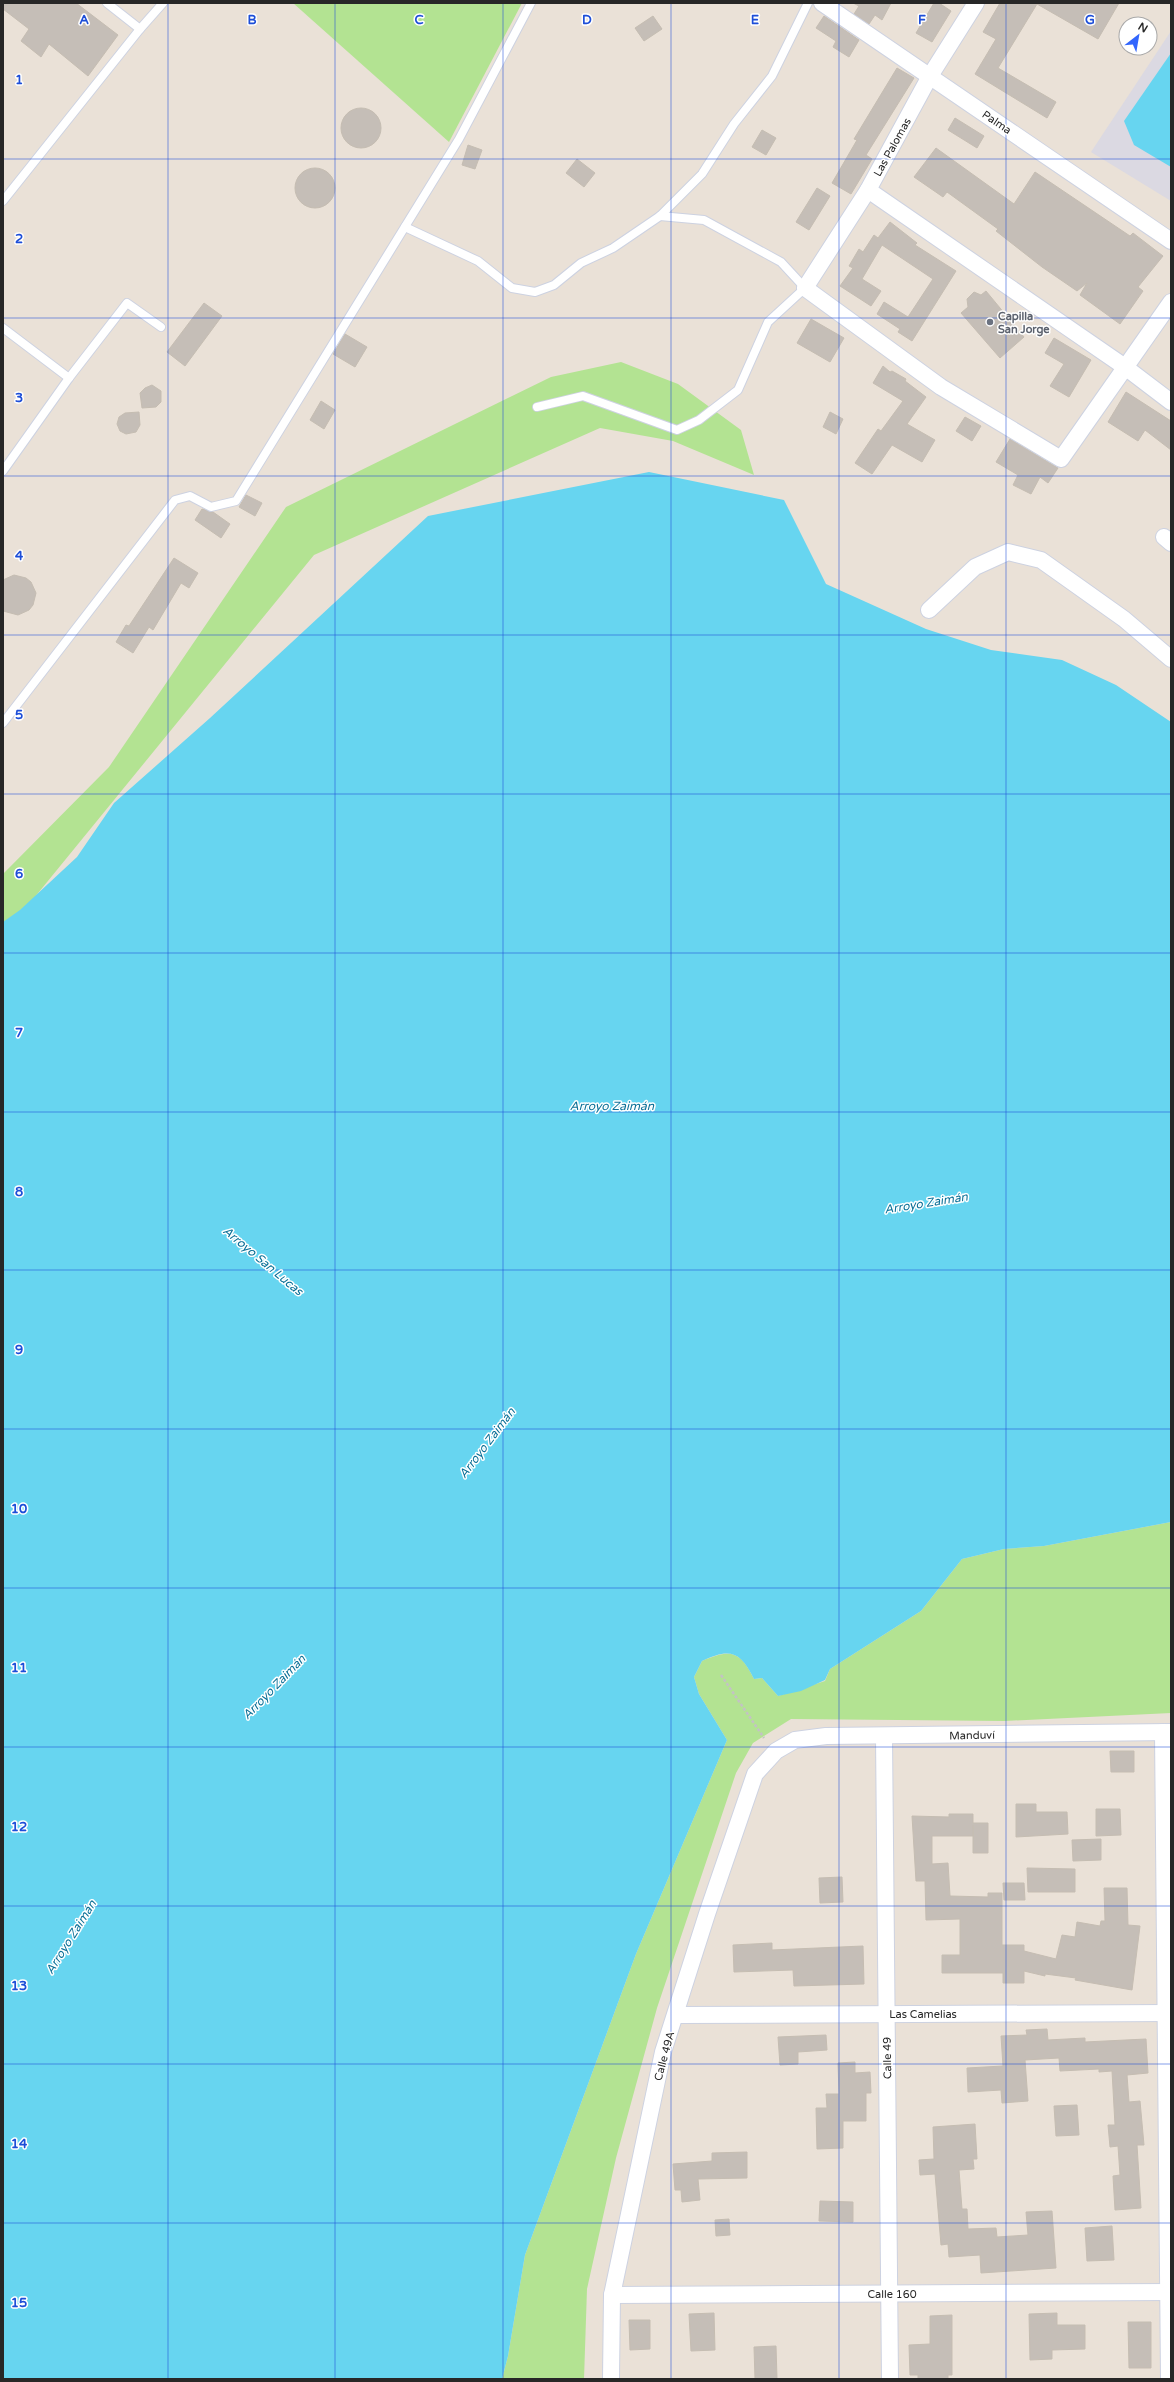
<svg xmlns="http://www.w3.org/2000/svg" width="1174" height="2382" font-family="'Varela Round',sans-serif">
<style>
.industrial{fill:#dbd9e2}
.green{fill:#b3e392}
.water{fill:#67d5f0}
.building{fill:#c5beb7;stroke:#c5bdb2}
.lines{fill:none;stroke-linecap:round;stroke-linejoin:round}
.lane-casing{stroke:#cdd2e1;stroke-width:10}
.street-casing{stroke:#cdd2e1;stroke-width:18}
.path{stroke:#c3c3c3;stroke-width:2.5;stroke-dasharray:3 2;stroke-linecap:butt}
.lane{stroke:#fff;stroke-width:8}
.street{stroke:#fff;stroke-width:16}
.grid{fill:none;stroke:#1d4ed8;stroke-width:1;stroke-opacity:0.55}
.worship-dot{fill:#6b7280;stroke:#fff;stroke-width:1.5}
.labels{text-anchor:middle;stroke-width:3;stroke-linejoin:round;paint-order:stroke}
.street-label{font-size:11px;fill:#272727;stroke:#fff}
.worship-label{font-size:11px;font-weight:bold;fill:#5b616d;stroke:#fff;text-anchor:start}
.water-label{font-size:12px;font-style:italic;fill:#0b7097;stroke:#fff}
.grid-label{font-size:13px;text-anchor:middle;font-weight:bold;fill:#1d4ed8;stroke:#fff;stroke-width:3;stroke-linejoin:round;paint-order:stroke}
</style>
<rect width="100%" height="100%" fill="#eae1d7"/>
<polygon class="industrial" points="1171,31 1171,201 1091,152"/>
<g class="green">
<polygon points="293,3 522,3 449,142"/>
<polygon points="621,362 678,384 741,430 754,475 673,441 600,428 314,555 3,936 3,874 109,767 286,507 551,377"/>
<path d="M1171,1522v191l-166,8 -214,-2 -38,24 -17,30 -79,235 -41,150 -29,131 -3,90h-82l6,-23 17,-101 111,-301 91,-214 -28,-46 -5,-17 8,-16c28,-12 38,-11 52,18l8,-1 16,18 47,-15 5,-12 91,-58 41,-52 42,-10 40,-3z"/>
</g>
<g class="water">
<polygon points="1171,53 1171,167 1134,145 1124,121"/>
<path d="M649,472l135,28 42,84 100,45 65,21 71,10 54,25 55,37v800l-127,24 -40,3 -42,10 -41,52 -91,58 -5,11 -24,11 -23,5 -16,-18 -8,1c-14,-28 -24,-31 -52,-18l-8,16 5,17 28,46 -91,214 -111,301 -17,101 -6,23h-499v-1457l17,-12 57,-53 37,-54 96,-85 218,-202z"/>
</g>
<g class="building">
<polygon points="3,3 76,3 118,35 88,76 49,44 41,57 21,41 29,29 3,9"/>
<polygon points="853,3 891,3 882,20 875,15 869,24 854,14 859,6"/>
<polygon points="934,3 939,3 951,11 932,42 916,33"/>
<polygon points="1000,3 1119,3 1098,39 1037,4 998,68 1056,102 1047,118 975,74 996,39 983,32"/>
<polygon points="653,16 662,29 644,41 635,28"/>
<polygon points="824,16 859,40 849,57 833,47 836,41 816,28"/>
<polygon points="897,68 914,78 866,155 872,159 851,194 832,183 857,140 854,139"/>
<circle cx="361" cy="128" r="20"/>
<polygon points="955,118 984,136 977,148 948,130"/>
<polygon points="762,130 776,138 766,155 752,147"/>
<polygon points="468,145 482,150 475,169 462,165"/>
<polygon points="936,148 1014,204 1035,172 1130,236 1133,233 1163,256 1138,287 1143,291 1120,324 1080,295 1087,283 1077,291 1042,267 996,231 998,229 947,192 943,197 914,177"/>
<polygon points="577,159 595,173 584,187 566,173"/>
<circle cx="315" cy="188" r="20"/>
<polygon points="817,188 830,196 809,230 796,222"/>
<polygon points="890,222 917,243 915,245 956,271 912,341 898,332 900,329 877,314 884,302 908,317 933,279 882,245 862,279 881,291 871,306 840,286 853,268 849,266 859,249 863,252 874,235 878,238"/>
<polygon points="986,291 1024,337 1000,358 961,313 968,307 967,299 974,292 981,295"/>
<polygon points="204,303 222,316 185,366 167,352"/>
<polygon points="811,319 844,338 830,362 797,343"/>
<polygon points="345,334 367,347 355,367 333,354"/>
<polygon points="1054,338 1091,360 1069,397 1050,386 1064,364 1045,353"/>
<polygon points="883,366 890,372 892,371 906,379 905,381 926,397 907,424 935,440 922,462 892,445 872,474 855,463 878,429 881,431 903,401 873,383"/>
<polygon points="152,385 161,391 161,402 156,407 142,408 140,393 145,388"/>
<polygon points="1126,392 1171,421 1171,450 1145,430 1138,441 1108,422"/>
<polygon points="321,401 335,410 324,429 310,420"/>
<polygon points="139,412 140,425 136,432 126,434 120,431 117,424 119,417 125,413"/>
<polygon points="830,412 843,419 836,434 823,427"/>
<polygon points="965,417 981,426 972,441 956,431"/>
<polygon points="1010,439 1058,468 1048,483 1040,477 1031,494 1013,485 1018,475 996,462"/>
<polygon points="246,495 262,503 255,516 239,507"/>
<polygon points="202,509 213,512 230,524 221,538 195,520"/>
<polygon points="174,558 198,573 189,588 181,583 153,630 149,627 133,653 116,642 126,625 129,626"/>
<polygon points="14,575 26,578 31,582 36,593 33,605 29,610 18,615 3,611 3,580"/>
<polygon points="1110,1751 1134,1751 1134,1772 1111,1772"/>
<polygon points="1016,1804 1036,1804 1036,1812 1067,1812 1068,1834 1016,1837"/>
<polygon points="1096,1809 1120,1809 1121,1835 1096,1836"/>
<polygon points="949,1814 973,1814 973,1823 988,1823 988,1853 973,1853 973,1825 973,1836 932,1836 932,1864 948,1863 950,1896 988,1897 988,1893 1002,1893 1002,1945 1024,1945 1024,1951 1056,1959 1062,1935 1075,1937 1077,1922 1100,1926 1101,1921 1105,1921 1104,1888 1127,1888 1128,1925 1140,1926 1132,1990 1075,1980 1076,1978 1045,1974 1045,1976 1024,1971 1024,1983 1003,1983 1003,1973 942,1973 942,1955 960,1955 960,1919 926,1920 925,1881 916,1881 912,1816 949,1817"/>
<polygon points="1101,1839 1101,1860 1073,1861 1072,1840"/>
<polygon points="1027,1868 1075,1869 1075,1892 1028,1892"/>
<polygon points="842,1877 843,1902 820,1903 819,1878"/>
<polygon points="1003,1883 1024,1883 1025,1900 1004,1900"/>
<polygon points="772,1943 772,1950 863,1946 864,1984 794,1986 793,1970 734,1972 733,1945"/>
<polygon points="1047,2029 1048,2040 1085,2038 1085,2042 1146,2039 1148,2073 1127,2075 1129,2102 1140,2101 1144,2145 1137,2145 1141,2208 1115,2210 1113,2176 1120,2175 1118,2146 1110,2147 1108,2125 1115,2125 1112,2071 1099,2072 1099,2069 1060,2071 1059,2058 1025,2060 1028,2101 1002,2103 1001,2090 968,2092 967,2068 1003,2066 1001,2036 1027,2035 1026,2030"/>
<polygon points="826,2035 827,2050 798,2052 798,2064 780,2065 778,2037"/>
<polygon points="855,2062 855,2073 870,2072 871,2093 866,2093 866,2121 843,2121 843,2148 817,2149 816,2108 827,2108 826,2094 839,2094 838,2063"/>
<polygon points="1077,2105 1079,2135 1056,2136 1054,2106"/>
<polygon points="975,2124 977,2159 973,2159 974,2169 959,2170 962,2209 967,2209 968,2229 996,2228 997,2237 1028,2235 1026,2212 1052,2211 1056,2268 981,2273 980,2255 949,2257 948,2244 941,2245 935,2174 920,2175 919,2160 934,2159 933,2127"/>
<polygon points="747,2152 747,2178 698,2179 700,2200 682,2202 681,2190 675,2190 673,2164 712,2161 712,2153"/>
<polygon points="820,2201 853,2202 853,2222 819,2221"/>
<polygon points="729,2219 730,2235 716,2236 715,2220"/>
<polygon points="1112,2226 1114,2260 1087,2261 1085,2228"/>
<polygon points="714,2313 715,2350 691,2351 689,2314"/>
<polygon points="1057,2313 1057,2325 1085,2325 1085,2349 1052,2350 1052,2359 1030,2360 1029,2314"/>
<polygon points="952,2315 952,2375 948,2375 948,2379 918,2379 918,2375 910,2375 909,2345 930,2344 930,2316"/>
<polygon points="629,2320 650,2320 650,2349 630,2350"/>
<polygon points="1128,2322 1151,2322 1151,2368 1129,2368"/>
<polygon points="776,2346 777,2379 755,2379 754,2347"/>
</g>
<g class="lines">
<defs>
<g id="lane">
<polyline points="107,3 140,29 163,3"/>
<polyline points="3,201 140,29"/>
<polyline points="405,227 478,261 512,288 535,292 554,285 581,263 613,248 660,216 702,174 734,124 772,76 808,3"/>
<polyline points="3,328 69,378"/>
<polyline points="537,407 583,396 677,430 699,420 738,390 768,322 805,288 781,262 704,220 660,216"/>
<polyline points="3,471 69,378 127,303 161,327"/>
<polyline points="3,723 175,500 190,496 211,507 236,501 459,139 531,3"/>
</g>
<g id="street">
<polyline points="822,3 1171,241"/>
<polyline points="976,3 930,76 868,190 805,288 941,387 1061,459 1171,302"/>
<polyline points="868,190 1125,367 1171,402"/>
<polyline points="1164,537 1171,543"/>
<polyline points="929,610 975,567 1008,552 1041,560 1124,619 1171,659"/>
<polyline points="1163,1732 1169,2379"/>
<polyline points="884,1736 890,2379"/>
<polyline points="676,2015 1171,2013"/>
<polyline points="612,2295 1171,2292"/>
<polyline points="611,2379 612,2295 663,2052 707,1914 755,1774 776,1751 795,1740 826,1736 1171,1732"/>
</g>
</defs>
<use href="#lane" class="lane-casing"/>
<use href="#street" class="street-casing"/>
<polyline class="path" points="721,1675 764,1738"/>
<use href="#lane" class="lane"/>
<use href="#street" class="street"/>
</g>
<path class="grid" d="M168,3v2376M335,3v2376M503,3v2376M671,3v2376M839,3v2376M1006,3v2376M3,159h1168M3,318h1168M3,476h1168M3,635h1168M3,794h1168M3,953h1168M3,1112h1168M3,1270h1168M3,1429h1168M3,1588h1168M3,1747h1168M3,1906h1168M3,2064h1168M3,2223h1168"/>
<circle class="worship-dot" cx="990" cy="322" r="4"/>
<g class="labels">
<g class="street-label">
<text transform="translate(997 122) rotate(34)" y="4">Palma</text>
<text transform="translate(892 147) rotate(-61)" y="4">Las Palomas</text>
<text transform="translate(972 1735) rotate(-1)" y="4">Manduví</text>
<text x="923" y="2018">Las Camelias</text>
<text transform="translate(664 2056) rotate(-75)" y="4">Calle 49A</text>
<text transform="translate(887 2058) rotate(-91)" y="4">Calle 49</text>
<text x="892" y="2298">Calle 160</text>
</g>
<g class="worship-label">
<text x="998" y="320">Capilla<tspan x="998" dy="13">San Jorge</tspan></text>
</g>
<g class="water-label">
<text x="612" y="1110">Arroyo Zaimán</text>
<text transform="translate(926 1203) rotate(-9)" y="4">Arroyo Zaimán</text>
<text transform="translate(263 1261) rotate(40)" y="4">Arroyo San Lucas</text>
<text transform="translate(487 1443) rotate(-53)" y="4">Arroyo Zaimán</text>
<text transform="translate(274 1687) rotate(-46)" y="4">Arroyo Zaimán</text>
<text transform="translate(71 1937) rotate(-58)" y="4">Arroyo Zaimán</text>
</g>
</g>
<g class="grid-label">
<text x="84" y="24">A</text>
<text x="252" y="24">B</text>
<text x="419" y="24">C</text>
<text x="587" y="24">D</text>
<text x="755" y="24">E</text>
<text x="922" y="24">F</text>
<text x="1090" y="24">G</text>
<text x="19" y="84">1</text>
<text x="19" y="243">2</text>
<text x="19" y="402">3</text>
<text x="19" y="560">4</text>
<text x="19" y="719">5</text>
<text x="19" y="878">6</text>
<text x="19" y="1037">7</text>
<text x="19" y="1196">8</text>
<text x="19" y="1354">9</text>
<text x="19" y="1513">10</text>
<text x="19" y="1672">11</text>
<text x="19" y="1831">12</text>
<text x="19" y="1990">13</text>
<text x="19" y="2148">14</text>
<text x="19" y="2307">15</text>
</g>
<rect width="1174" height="2382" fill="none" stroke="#272727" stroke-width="8"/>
<g transform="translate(1138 36) rotate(31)"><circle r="19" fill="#ffffff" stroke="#a9a9a9"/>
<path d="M0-3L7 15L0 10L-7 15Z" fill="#3266fd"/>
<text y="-6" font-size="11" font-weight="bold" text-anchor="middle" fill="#272727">N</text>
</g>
</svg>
